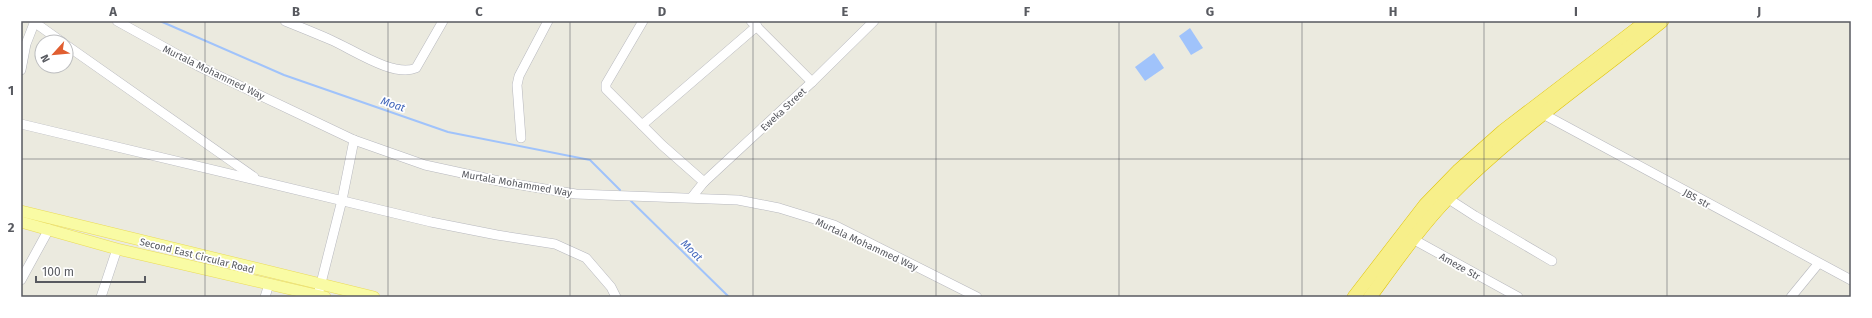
<svg xmlns="http://www.w3.org/2000/svg" width="1872" height="318" font-family="'Fira Sans',sans-serif">
<style>
.water{fill:#a0c3fb}
.lines{fill:none;stroke-linecap:round;stroke-linejoin:round}
.stream{stroke:#a0c3fb;stroke-width:2}
.minor-casing{stroke:#b7b8be;stroke-width:10}
.major-casing{stroke:#eadb59;stroke-width:12}
.highway-casing{stroke:#e0c40a;stroke-width:14}
.minor{stroke:#fff;stroke-width:9}
.major{stroke:#f9fba4;stroke-width:11}
.highway{stroke:#f7ef8a;stroke-width:13}
.grid{fill:none;stroke:#585a60;stroke-width:1;stroke-opacity:0.55}
.labels{text-anchor:middle;stroke-width:3.5;stroke-linejoin:round;paint-order:stroke}
.street-label{font-size:10px;fill:#585a60;stroke:#fff}
.water-label{font-size:11px;font-style:italic;fill:#4569bc;stroke:#fff}
.neatline{fill:none;stroke:#585a60;stroke-width:1.5}
.grid-label{font-size:13px;text-anchor:middle;font-weight:bold;fill:#585a60}
</style>
<rect width="100%" height="100%" fill="#ebeadf"/>
<g class="water">
<polygon points="1190,28 1203,48 1191,55 1179,36"/>
<polygon points="1154,53 1164,68 1145,81 1135,67"/>
</g>
<g class="lines">
<g class="stream">
<polyline points="160,21 284,75 448,132 590,160 620,190"/>
<polyline points="629,199 729,297"/>
</g>
<defs>
<g id="minor">
<polyline points="117,21 198,66 354,140 425,165 508,183 576,194 738,200 779,208 834,225 977,297"/>
<path d="M285,21c15,6 30,12 46,19 21,9 63,38 85,28l27,-47"/>
<polyline points="643,21 606,84 606,89 662,145 704,182"/>
<polyline points="751,21 812,82"/>
<polyline points="34,22 62,42"/>
<polyline points="66,45 254,177"/>
<polyline points="21,70 26,44 35,21"/>
<polyline points="1543,114 1851,280"/>
<polyline points="21,124 431,222 497,235 555,244 586,258 611,287 616,297"/>
<polyline points="642,125 757,26"/>
<polyline points="521,138 517,85 519,76 548,21"/>
<polyline points="1444,196 1475,216 1552,261"/>
<polyline points="692,197 704,182 812,82 874,21"/>
<polyline points="1409,237 1518,297"/>
<polyline points="21,280 49,229"/>
<polyline points="319,291 342,200 354,140"/>
<polyline points="101,297 117,249"/>
<polyline points="265,297 269,284"/>
<polyline points="1791,297 1818,264"/>
</g>
<g id="major">
<polyline points="21,211 374,297"/>
<polyline points="21,222 117,249 325,297"/>
</g>
<g id="highway">
<polyline points="1354,297 1425,205 1459,170 1503,131 1647,21"/>
<path d="M1370,297c25,-34 50,-70 79,-100 64,-66 142,-118 213,-176"/>
</g>
</defs>
<use href="#minor" class="minor-casing"/>
<use href="#major" class="major-casing"/>
<use href="#highway" class="highway-casing"/>
<use href="#minor" class="minor"/>
<use href="#major" class="major"/>
<use href="#highway" class="highway"/>
</g>
<path class="grid" d="M205,21v276M388,21v276M570,21v276M753,21v276M936,21v276M1119,21v276M1302,21v276M1484,21v276M1667,21v276M21,159h1830"/>
<g class="labels">
<g class="street-label">
<text transform="translate(214 72) rotate(26)" y="4">Murtala Mohammed Way</text>
<text transform="translate(783 109) rotate(-43)" y="4">Eweka Street</text>
<text transform="translate(517 183) rotate(10)" y="4">Murtala Mohammed Way</text>
<text transform="translate(1697 198) rotate(29)" y="4">JBS str</text>
<text transform="translate(867 244) rotate(25)" y="4">Murtala Mohammed Way</text>
<text transform="translate(197 255) rotate(14)" y="4">Second East Circular Road</text>
<text transform="translate(1460 266) rotate(29)" y="4">Ameze Str</text>
</g>
<g class="water-label">
<text transform="translate(393 104) rotate(19)" y="4">Moat</text>
<text transform="translate(692 250) rotate(45)" y="4">Moat</text>
</g>
</g>
<rect width="1872" height="318" fill="none" stroke="#ffffff" stroke-width="44"/>
<g transform="translate(54 54) rotate(243)"><circle r="19" fill="#ffffff" stroke="#bcbdbf"/>
<path d="M0-3L7 15L0 10L-7 15Z" fill="#e05e30"/>
<text y="-6" font-size="11" font-weight="bold" text-anchor="middle" fill="#585a60">N</text>
</g>
<path d="M36 276v6h109v-6" fill="none" stroke="#585a60" stroke-width="2"/>
<text x="42" y="276" font-size="12" fill="#585a60" stroke="#ffffff" stroke-width="3" paint-order="stroke">100 m</text>
<rect x="22" y="22" width="1828" height="274" class="neatline"/>
<g class="grid-label">
<text x="113" y="16">A</text>
<text x="296" y="16">B</text>
<text x="479" y="16">C</text>
<text x="662" y="16">D</text>
<text x="845" y="16">E</text>
<text x="1027" y="16">F</text>
<text x="1210" y="16">G</text>
<text x="1393" y="16">H</text>
<text x="1576" y="16">I</text>
<text x="1759" y="16">J</text>
<text x="11" y="95">1</text>
<text x="11" y="232">2</text>
</g>
</svg>
